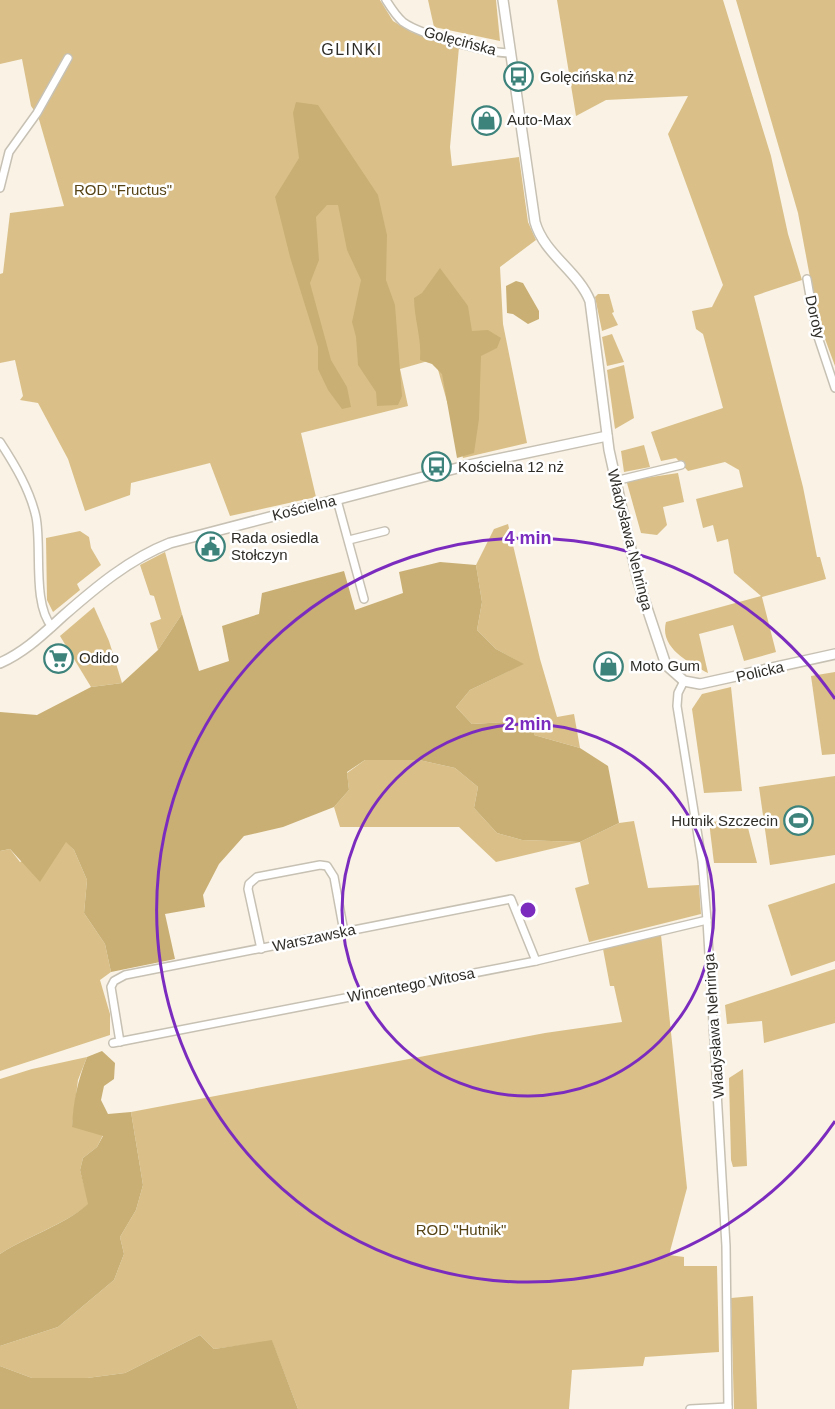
<svg xmlns="http://www.w3.org/2000/svg" width="835" height="1409" font-family="Helvetica,sans-serif">
<style>
.green{fill:#dac088}
.forest{fill:#c9af74}
.lines{fill:none;stroke-linecap:round;stroke-linejoin:round}
.street-casing{stroke:#c7c1b4;stroke-width:10}
.secondary-casing{stroke:#c7c1b4;stroke-width:12}
.street{stroke:#fff;stroke-width:7}
.secondary{stroke:#fff;stroke-width:9}
.ring{fill:none;stroke:#7b2cbf;stroke-width:3}
.labels{text-anchor:middle;stroke-width:5;stroke-linejoin:round;paint-order:stroke}
.street-label{font-size:15px;fill:#2f2d28;stroke:#fff}
.poi-label{font-size:15px;fill:#2f2d28;stroke:#fff;text-anchor:start}
.park-label{font-size:15px;fill:#574416;stroke:#fff}
.neighbourhood-label{font-size:16px;letter-spacing:1.5px;fill:#2f2d28;stroke:#fff}
.centre{fill:#7b2cbf;stroke:#fff;stroke-width:3}
.ring-label{font-size:18px;text-anchor:middle;font-weight:bold;fill:#7b2cbf;stroke:#fff;stroke-width:5;stroke-linejoin:round;paint-order:stroke}
</style>
<rect width="100%" height="100%" fill="#f9f2e5"/>
<g class="green">
<polygon points="0,0 380,0 393,21 411,32 459,47 450,147 452,166 519,157 528,222 536,240 500,267 503,324 527,443 463,458 435,359 400,369 408,406 301,433 316,497 230,516 210,463 131,483 130,495 85,511 68,459 38,403 20,400 23,396 15,360 0,363 0,274 3,273 10,213 64,206 38,116 31,106 22,59 0,64"/>
<polygon points="428,0 496,0 500,41 434,27"/>
<path d="M557,0h166l48,156 17,78 14,46 -48,16 49,191 14,70h3l6,22 -64,18 14,55 -32,9 -11,-36 -34,9 9,39c-18,-10 -49,-25 -42,-51l95,-26 -27,-23 -6,-34 -11,3 -4,-17 -10,3 -7,-29 47,-12 -4,-17 -14,-8 -37,9 -12,-13 -15,3 -10,-29 72,-24 -20,-74 -7,-5 -4,-18 20,-4 11,-22 -55,-151 20,-38 -82,4 -30,16z"/>
<polygon points="736,0 835,0 835,366 818,320 798,213"/>
<polygon points="598,294 609,294 614,312 612,313 618,325 602,331 595,297"/>
<polygon points="612,334 624,362 607,366 602,337"/>
<polygon points="624,365 634,418 615,429 607,370"/>
<polygon points="644,445 650,467 624,472 621,451"/>
<polygon points="678,473 684,502 663,507 667,525 657,535 641,533 627,483 632,480"/>
<polygon points="508,524 540,659 557,717 574,714 580,748 534,735 538,720 472,724 456,707 470,690 523,664 496,649 477,630 482,602 476,565 494,529"/>
<polygon points="80,531 89,537 91,548 101,565 77,584 80,590 53,612 47,600 46,538"/>
<polygon points="165,552 182,614 158,650 150,623 161,619 154,596 150,595 140,565"/>
<polygon points="94,607 109,641 122,683 91,687 60,636"/>
<polygon points="835,672 835,754 822,755 811,676"/>
<polygon points="731,687 742,791 704,793 692,709 702,694"/>
<polygon points="365,760 419,760 455,768 478,787 474,808 497,833 522,840 580,842 619,823 634,821 648,888 699,885 701,914 589,942 575,888 589,884 580,842 496,862 459,827 340,827 334,807 349,790 347,773"/>
<polygon points="835,776 835,855 770,865 759,787"/>
<polygon points="746,820 757,863 714,863 709,822"/>
<polygon points="66,841 74,850 87,880 84,913 105,944 111,972 100,980 110,1014 110,1035 0,1071 0,851 10,849 20,862"/>
<polygon points="835,883 835,961 791,976 768,905"/>
<polygon points="661,935 687,1188 669,1255 684,1257 684,1266 717,1266 719,1352 645,1357 643,1366 572,1370 569,1409 298,1409 272,1341 214,1349 200,1335 125,1373 87,1378 32,1378 0,1366 0,1346 58,1327 114,1280 124,1254 120,1237 136,1210 143,1185 131,1112 545,1033 622,1022 614,986 610,986 603,949"/>
<polygon points="835,969 835,1023 764,1043 762,1021 727,1024 725,1005"/>
<path d="M87,1057l-9,23 -6,46 31,9 -6,12 -14,11 -3,12 9,34c-27,22 -60,31 -89,50v-175l32,-10z"/>
<polygon points="743,1069 747,1166 733,1167 731,1160 729,1078"/>
<polygon points="753,1296 757,1409 734,1409 731,1298"/>
</g>
<g class="forest">
<polygon points="296,102 318,105 378,195 387,235 386,280 395,305 402,396 398,405 377,406 376,392 358,365 356,337 352,322 361,280 347,250 338,205 327,205 316,217 319,260 310,283 331,360 347,387 351,407 342,409 328,390 318,369 318,347 290,257 275,197 299,158 293,113"/>
<path d="M440,268l28,38 4,25 16,-1 13,8 -4,10 -16,8 -2,63 -5,34 -17,5 -15,-84 -10,-10 -12,-4c2,-21 -6,-41 -6,-62l8,-5z"/>
<polygon points="516,281 523,283 539,311 539,319 528,324 513,314 507,313 506,286"/>
<polygon points="440,562 476,565 482,602 477,630 496,649 524,664 470,690 456,707 472,724 539,720 534,735 580,748 608,766 619,823 580,842 522,840 497,833 474,808 478,787 455,768 419,760 365,760 347,772 349,790 334,807 283,827 244,836 219,864 203,895 205,907 165,914 175,959 111,972 105,944 84,913 87,880 74,850 66,842 40,882 10,849 0,851 0,712 37,715 91,687 122,683 158,650 182,614 199,671 229,661 222,626 259,614 262,593 344,571 355,610 403,593 399,572"/>
<path d="M102,1051l13,12 -1,16 -10,7 -3,14 7,14 23,-2 12,73 -7,25 -16,27 4,17 -10,26 -56,47 -58,19v-92c29,-19 63,-28 88,-50l-8,-34 3,-12 14,-11 6,-11 -31,-9c1,-26 6,-47 15,-70z"/>
<polygon points="200,1335 214,1349 272,1340 298,1409 0,1409 0,1366 32,1378 87,1378 125,1373"/>
</g>
<g class="lines">
<defs>
<g id="street">
<path d="M386,0c5,8 10,16 17,22 18,13 85,31 107,31"/>
<polyline points="0,188 9,152 37,113 68,58"/>
<polyline points="807,279 816,331 835,388"/>
<path d="M0,442c15,23 30,48 36,75 6,30 -4,87 16,110"/>
<polyline points="615,481 681,465"/>
<polyline points="337,500 364,599"/>
<polyline points="349,540 385,531"/>
<polyline points="684,681 678,693 677,706 702,861 707,920 726,1246 728,1409"/>
<polyline points="261,949 248,889 249,884 257,877 320,865 327,866 334,877 344,932"/>
<polyline points="120,1042 111,987 114,981 125,975 511,899 536,961"/>
<polyline points="113,1043 536,961 707,920"/>
<polyline points="690,1409 728,1407"/>
</g>
<g id="secondary">
<path d="M503,0l32,222c9,32 43,49 55,79l19,149 29,131 28,84 18,16 16,3 135,-30"/>
<path d="M0,663c25,-11 43,-29 63,-47 32,-28 66,-57 107,-73l299,-78 138,-29"/>
</g>
</defs>
<use href="#street" class="street-casing"/>
<use href="#secondary" class="secondary-casing"/>
<use href="#street" class="street"/>
<use href="#secondary" class="secondary"/>
</g>
<g class="ring">
<circle cx="528" cy="910" r="186"/>
<path d="M835 1121A372 372 0 1 1 835 699"/>
</g>
<defs>
<symbol id="bus-ring" viewBox="-11 -11 22 22"><circle r="9.5" fill="#fff" stroke="#3d837b" stroke-width="1.5"/><path d="M-5-6H5V4H4V6H2V4H-2V6H-4V4H-5ZM-3.5-4V0h7V-4ZM-3.5 1.2v1.5H-2V1.2ZM2 1.2v1.5H3.5V1.2Z" fill="#3d837b"/></symbol>
<symbol id="shop-ring" viewBox="-11 -11 22 22"><circle r="9.5" fill="#fff" stroke="#3d837b" stroke-width="1.5"/><path d="M-5-2.5h2.3a2.7 3.5 0 0 1 5.4 0H5L5.5 6h-11ZM-1.5-2.5h3a1.5 2.3 0 0 0-3 0Z" fill="#3d837b"/></symbol>
<symbol id="civic-ring" viewBox="-11 -11 22 22"><circle r="9.5" fill="#fff" stroke="#3d837b" stroke-width="1.5"/><path d="M-.6-6.5H3V-4.5H.6V-3L4-1V1h2V6H-6V1h2V-1L-.6-3ZM-1.2 2.5V6h2.4V2.5Z" fill="#3d837b"/></symbol>
<symbol id="supermarket-ring" viewBox="-11 -11 22 22"><circle r="9.5" fill="#fff" stroke="#3d837b" stroke-width="1.5"/><path d="M-6-5.5h2.5l.6 2H6L4.5 2H-2.5L-4.4-4H-6ZM-1.5 3.2a1.3 1.3 0 1 0 .1 0ZM3 3.2a1.3 1.3 0 1 0 .1 0Z" fill="#3d837b"/></symbol>
<symbol id="stadium-ring" viewBox="-11 -11 22 22"><circle r="9.5" fill="#fff" stroke="#3d837b" stroke-width="1.5"/><path d="M0-5a6.5 5 0 1 0 0 10a6.5 5 0 1 0 0-10ZM-3.5-1.8h7v3.6h-7Z" fill="#3d837b"/></symbol>
</defs>
<g fill-rule="evenodd">
<use href="#bus-ring" x="502" y="60" width="33" height="33"/>
<use href="#shop-ring" x="470" y="104" width="33" height="33"/>
<use href="#bus-ring" x="420" y="450" width="33" height="33"/>
<use href="#civic-ring" x="194" y="530" width="33" height="33"/>
<use href="#supermarket-ring" x="42" y="642" width="33" height="33"/>
<use href="#shop-ring" x="592" y="650" width="33" height="33"/>
<use href="#stadium-ring" x="782" y="804" width="33" height="33"/>
</g>
<g class="labels">
<g class="street-label">
<text transform="translate(460 41) rotate(15)" y="5">Golęcińska</text>
<text transform="translate(815 317) rotate(77)" y="5">Doroty</text>
<text transform="translate(304 508) rotate(-14)" y="5">Kościelna</text>
<text transform="translate(630 540) rotate(76)" y="5">Władysława Nehringa</text>
<text transform="translate(760 672) rotate(-13)" y="5">Policka</text>
<text transform="translate(314 938) rotate(-12)" y="5">Warszawska</text>
<text transform="translate(411 985) rotate(-11)" y="5">Wincentego Witosa</text>
<text transform="translate(714 1026) rotate(-94)" y="5">Władysława Nehringa</text>
</g>
<g class="poi-label">
<text x="540" y="82">Golęcińska nż</text>
<text x="507" y="125">Auto-Max</text>
<text x="458" y="472">Kościelna 12 nż</text>
<text x="231" y="543">Rada osiedla<tspan x="231" dy="17">Stołczyn</tspan></text>
<text x="79" y="663">Odido</text>
<text x="630" y="671">Moto Gum</text>
<text x="778" y="826" text-anchor="end">Hutnik Szczecin</text>
</g>
<g class="park-label">
<text x="123" y="195">ROD "Fructus"</text>
<text x="461" y="1235">ROD "Hutnik"</text>
</g>
<g class="neighbourhood-label">
<text x="352" y="55">GLINKI</text>
</g>
</g>
<circle cx="528" cy="910" r="9" class="centre"/>
<g class="ring-label">
<text x="528" y="544">4 min</text>
<text x="528" y="730">2 min</text>
</g>
</svg>
